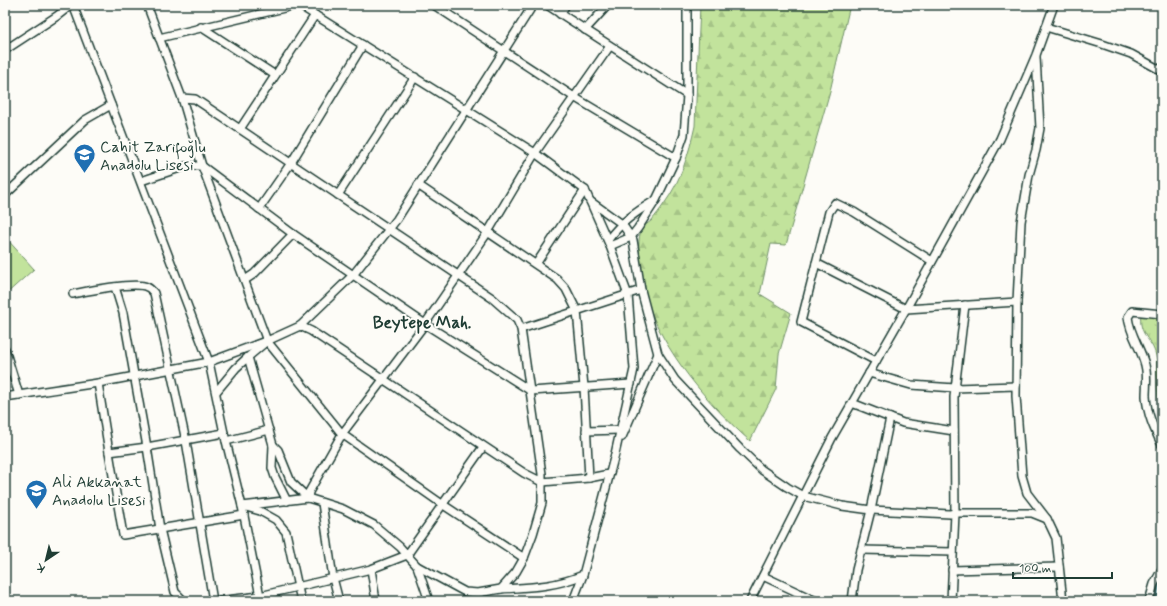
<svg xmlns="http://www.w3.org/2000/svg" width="1167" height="606" font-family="Mynerve,sans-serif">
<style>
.grass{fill:url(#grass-tufts);stroke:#709068}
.forest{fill:url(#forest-firs);stroke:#709068}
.garden{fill:#c2e39c;stroke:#709068}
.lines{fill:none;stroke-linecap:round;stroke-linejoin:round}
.stream{stroke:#629da4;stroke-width:2}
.minor-casing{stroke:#1f3d34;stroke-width:10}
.minor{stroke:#fdfcf7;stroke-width:7}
.labels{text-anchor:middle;stroke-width:4;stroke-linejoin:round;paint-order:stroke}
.poi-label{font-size:16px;fill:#1f3d34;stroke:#fdfcf7;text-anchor:start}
.neighbourhood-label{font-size:17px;font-weight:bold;fill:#1f3d34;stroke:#fdfcf7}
</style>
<defs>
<pattern id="grass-tufts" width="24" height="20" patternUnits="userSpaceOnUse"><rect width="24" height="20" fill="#c2e39c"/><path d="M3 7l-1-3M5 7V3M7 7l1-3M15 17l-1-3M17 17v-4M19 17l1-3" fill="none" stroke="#a6c487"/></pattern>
<pattern id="forest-firs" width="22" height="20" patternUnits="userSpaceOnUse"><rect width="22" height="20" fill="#c2e39c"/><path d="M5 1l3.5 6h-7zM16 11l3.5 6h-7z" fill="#a6c487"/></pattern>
</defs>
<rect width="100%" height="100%" fill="#fdfcf7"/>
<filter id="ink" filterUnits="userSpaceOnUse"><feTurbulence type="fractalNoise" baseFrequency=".025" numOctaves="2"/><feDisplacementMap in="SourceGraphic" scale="8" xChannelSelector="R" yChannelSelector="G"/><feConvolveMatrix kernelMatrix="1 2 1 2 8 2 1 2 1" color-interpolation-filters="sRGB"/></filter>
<g filter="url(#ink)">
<path class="grass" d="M1141,313l21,2v101c-4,-12 -5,-25 -5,-38 -1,-7 1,-14 -1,-22 -4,-18 -18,-20 -15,-43z"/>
<path class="forest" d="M700,5h150l-20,86 -44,154 -15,-1 -11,50 31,19 -12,41 -3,35 -26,52c-42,-37 -87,-89 -104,-143 -3,-11 -4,-22 -6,-33 -1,-9 -3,-28 2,-36 2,-3 6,-6 9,-8 5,-6 9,-11 13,-17 17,-23 25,-51 31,-78z"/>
<polygon class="garden" points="5,237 34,269 5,295"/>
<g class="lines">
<polyline class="stream" points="1156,601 1160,578"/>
<defs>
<g id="minor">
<polyline points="73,5 209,362 224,433 242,506 261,601"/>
<polyline points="147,5 182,98 202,166 267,341 342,434 442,504 524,558"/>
<path d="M299,5l236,148 50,37 25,56 18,49 6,74 -19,85 -32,121c-29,12 -51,12 -82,14"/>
<polyline points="434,5 574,97 676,158"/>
<polyline points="547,5 687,95"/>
<polyline points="560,14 566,5"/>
<polyline points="201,27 275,75"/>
<polyline points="1046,27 1102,44 1131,54 1162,71"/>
<polyline points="585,30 608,5"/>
<polyline points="159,38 297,5"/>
<polyline points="5,50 57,16 71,5"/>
<polyline points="1036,57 1040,128 1036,150 1029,175 1021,222 1017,302 1016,396 1022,476 1027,493 1047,519"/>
<polyline points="182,98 195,99 492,298 517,320 521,329 542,474 542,503 533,534 524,558 516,572 501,589 478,593 465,592 417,566"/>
<polyline points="240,129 315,15"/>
<polyline points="141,181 186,166 202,166 293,234 425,324 531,391 631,384"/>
<polyline points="418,185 557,279 566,289 577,311 584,387 589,478"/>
<polyline points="5,195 85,120 111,105"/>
<polyline points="338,195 415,77"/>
<polyline points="590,201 622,224 633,240 641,290 658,354 675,380 740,449 762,470 787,487 803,496 842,506 871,510 950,514 955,513 1032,513 1047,519 1056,538 1063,601"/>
<polyline points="259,209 291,163 363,45"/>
<path d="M608,240c12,-17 28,-28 46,-39"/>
<polyline points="610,246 631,237 638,228 656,200 676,158 684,135 687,95 687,5"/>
<polyline points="816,263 906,309 1017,302"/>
<polyline points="536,264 585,190"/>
<polyline points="245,280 254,274 293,234"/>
<polyline points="115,287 123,313 147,447 160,529 175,592 184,601"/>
<path d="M73,294c15,-3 62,-13 74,-7 3,1 5,4 7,6l32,148 27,160"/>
<path d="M1162,314l-30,-3 -4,6c2,18 13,31 17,48 3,11 1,21 1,31 1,18 8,33 16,49"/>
<polyline points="300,326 311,331 524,473 542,482 589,478 609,474"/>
<polyline points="521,329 641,290"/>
<polyline points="5,349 19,395"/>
<polyline points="248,357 273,445 272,468 275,477 287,501"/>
<polyline points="876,361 801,322 829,212 835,203 854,212 932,261"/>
<polyline points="869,373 911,385 955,388 1016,386"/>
<polyline points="98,383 109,452 147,447 224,433"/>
<polyline points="216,392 236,368 248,357 267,341 300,326 353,275 397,219 533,5"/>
<polyline points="5,397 98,383 209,362 263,342"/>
<polyline points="852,403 903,423 954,431"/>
<polyline points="586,431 620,430"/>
<polyline points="622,437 658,354"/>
<polyline points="226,441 269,430"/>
<polyline points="273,445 278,450 291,482 308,498 309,492 342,434 425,324 488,232 535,153 610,46"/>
<polyline points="109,452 123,535 244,515"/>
<polyline points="322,503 333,578 339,601"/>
<polyline points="242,506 308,498 343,509 374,525 400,547 417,566 429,601"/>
<polyline points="246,507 260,511 276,520 286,532 301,601"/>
<polyline points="861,550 953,552"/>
<polyline points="371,569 376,601"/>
<polyline points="952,570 1059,567"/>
<polyline points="763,576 816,601"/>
<polyline points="217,601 260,596 371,569 407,555 483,447"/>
<polyline points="573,601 583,575"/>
<polyline points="750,601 832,438 906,309 1000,139 1036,55 1054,5"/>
<polyline points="852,601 856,570 871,510 890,418"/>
<polyline points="951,601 955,513 954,397 965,305"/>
<polyline points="1149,601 1154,584 1162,569"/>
</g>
</defs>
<use href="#minor" class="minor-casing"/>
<use href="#minor" class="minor"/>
</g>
</g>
<defs>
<symbol id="school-pin" viewBox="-11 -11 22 30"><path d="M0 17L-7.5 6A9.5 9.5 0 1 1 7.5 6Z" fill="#1f6fb2" stroke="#fdfcf7"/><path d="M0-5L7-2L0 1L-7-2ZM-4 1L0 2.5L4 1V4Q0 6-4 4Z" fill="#fff"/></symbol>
</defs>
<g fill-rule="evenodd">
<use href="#school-pin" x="72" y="142" width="25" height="34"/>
<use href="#school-pin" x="24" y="478" width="25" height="34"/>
</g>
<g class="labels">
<g class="poi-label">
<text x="100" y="152">Cahit Zarifoğlu<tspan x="100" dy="18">Anadolu Lisesi</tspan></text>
<text x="52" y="487">Ali Akkanat<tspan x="52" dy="18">Anadolu Lisesi</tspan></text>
</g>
<g class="neighbourhood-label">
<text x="422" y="328">Beytepe Mah.</text>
</g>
</g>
<rect width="1167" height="606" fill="none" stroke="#fdfcf7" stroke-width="20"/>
<rect x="10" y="10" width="1147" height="586" fill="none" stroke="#1f3d34" stroke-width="1.5" filter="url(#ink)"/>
<g transform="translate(46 560) rotate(215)" stroke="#fdfcf7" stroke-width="3" paint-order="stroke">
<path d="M0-3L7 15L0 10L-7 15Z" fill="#1f3d34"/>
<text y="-6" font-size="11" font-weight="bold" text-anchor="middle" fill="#1f3d34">K</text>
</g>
<path d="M1013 572v6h99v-6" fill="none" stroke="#1f3d34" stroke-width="2"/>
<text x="1019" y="572" font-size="12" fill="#1f3d34" stroke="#fdfcf7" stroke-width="3" paint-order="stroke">100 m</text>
</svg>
